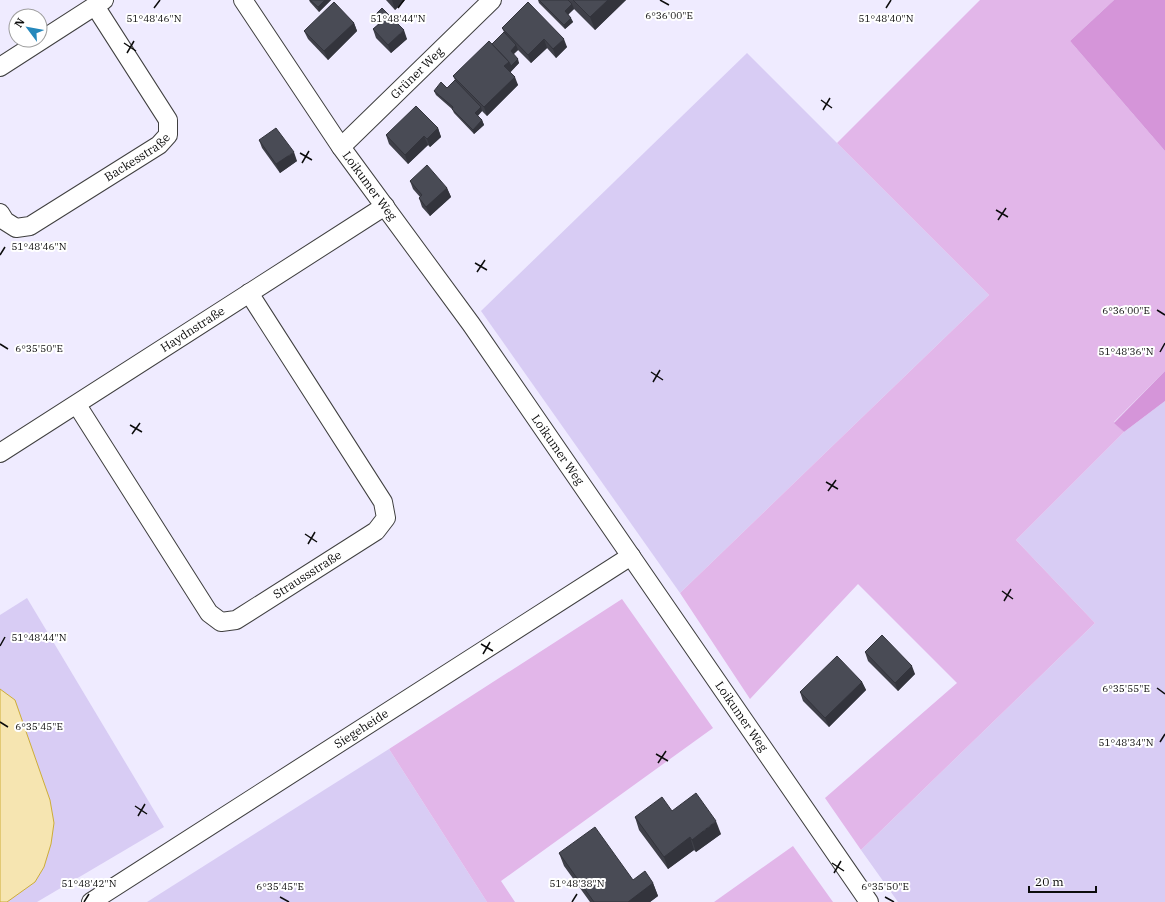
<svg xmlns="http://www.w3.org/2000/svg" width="1165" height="902" font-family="'IBM Plex Serif',serif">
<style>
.farmland{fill:#d8ccf4}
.green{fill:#e2b6e9}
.forest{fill:#d595d9}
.water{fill:#f6e5b1;stroke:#cdad38}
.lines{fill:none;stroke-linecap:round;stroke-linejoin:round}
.street-casing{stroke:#3f3f3f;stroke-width:20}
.street{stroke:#fff;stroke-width:18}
.wall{fill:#3f4049}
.shaded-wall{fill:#33343c}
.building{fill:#494b55;stroke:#33343c}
.ticks{fill:none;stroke:#0c0c0c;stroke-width:1.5}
.labels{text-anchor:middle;stroke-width:4;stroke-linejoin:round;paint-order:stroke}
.street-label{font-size:12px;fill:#0c0c0c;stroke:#fff}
.ticks-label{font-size:10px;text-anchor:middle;fill:#0c0c0c;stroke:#fff;stroke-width:4;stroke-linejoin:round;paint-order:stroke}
</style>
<rect width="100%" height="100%" fill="#efebff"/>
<g class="farmland">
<polygon points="747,53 989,295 680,593 481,311"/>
<polygon points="1165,401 1165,902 898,902 861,850 1095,623 1016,540 1124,432"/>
<polygon points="27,598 164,827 37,902 0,902 0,615"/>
<polygon points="389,749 487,902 147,902"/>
</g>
<g class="green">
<polygon points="980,0 1114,0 1070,41 1165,151 1165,371 1114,422 1124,432 1016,540 1095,623 861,850 825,798 957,683 858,584 750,699 680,593 989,295 837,143"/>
<polygon points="622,599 713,728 501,881 515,902 487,902 389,749"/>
<polygon points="793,846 833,902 714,902"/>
</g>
<g class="forest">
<polygon points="1114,0 1165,0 1165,151 1070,41"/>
<polygon points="1165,371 1165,401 1124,432 1114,423"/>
</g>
<polygon class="water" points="0,689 15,700 50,800 54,823 51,844 44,867 35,882 7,902 0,902"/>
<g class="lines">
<defs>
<g id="street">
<path id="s1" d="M243,0l98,147 130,177 398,578"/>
<polyline points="0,67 104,0"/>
<path id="s2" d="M341,147l151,-147"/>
<path id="s3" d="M0,213l5,8 11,7 14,-2 129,-81 9,-10v-15l-73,-114"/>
<path id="s4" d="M77,405l132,208 12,9 15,-2 140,-89 10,-13 -3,-16 -134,-209"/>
<path id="s5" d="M0,453l385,-247"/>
<path id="s6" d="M91,902l540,-346"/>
</g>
</defs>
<use href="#street" class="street-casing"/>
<use href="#street" class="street"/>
</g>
<g class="wall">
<polygon points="309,0 331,0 319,12 310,2"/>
<polygon points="386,0 405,0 395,10"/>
<polygon points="538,0 626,0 595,30 574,9 568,14 573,22 565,29 539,3"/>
<polygon points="528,2 567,47 556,58 547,48 531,63 518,50 513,54 519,63 510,72 518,85 487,116 482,111 478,116 482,120 484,125 474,134 454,113 452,109 436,95 434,91 447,88 455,80 453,76 492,44 504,32 502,28"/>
<polygon points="374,16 407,39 391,53 376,38 373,29 378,25"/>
<polygon points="354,23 357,31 328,60 308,39 304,31"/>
<polygon points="438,128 441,137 430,147 428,145 408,164 389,144 386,135"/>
<polygon points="259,140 297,161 280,173 262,148"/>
<polygon points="410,181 447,188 451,197 430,216 422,207 419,198 420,197 413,189"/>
<polygon points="865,652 915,674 898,691 868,661"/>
<polygon points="862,682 866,690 829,727 803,701 800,692"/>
<polygon points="635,817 721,834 696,852 694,850 668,869 639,830"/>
<polygon points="559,853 633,880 653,883 658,896 650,902 590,902 564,866"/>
</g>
<g class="shaded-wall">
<polygon points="325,0 331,0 319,12 318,7"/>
<polygon points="392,0 405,0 395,10"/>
<polygon points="608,0 626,0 595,30 590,17"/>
<polygon points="572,4 574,9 567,16 565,11"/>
<polygon points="571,18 573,22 565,29 564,25"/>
<polygon points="354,23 357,31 328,60 324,51"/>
<polygon points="404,30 407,39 391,53 388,45"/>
<polygon points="544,39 547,48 531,63 528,55"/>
<polygon points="564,39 567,47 556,58 553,49"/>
<polygon points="516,45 518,50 512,56 511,51"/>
<polygon points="518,59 519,63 508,75 504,66 509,62"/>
<polygon points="515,77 518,85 487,116 484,107"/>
<polygon points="481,107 482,111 476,117 475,113"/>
<polygon points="482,120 484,125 474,134 473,130"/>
<polygon points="438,128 441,137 430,147 427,139"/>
<polygon points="424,136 428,145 408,164 405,155"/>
<polygon points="294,152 297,161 280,173 276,164"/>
<polygon points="447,188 451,197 430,216 426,207"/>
<polygon points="912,666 915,674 898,691 895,683"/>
<polygon points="862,682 866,690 829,727 825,718"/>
<polygon points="716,821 721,834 696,852 692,840"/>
<polygon points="690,837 694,850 668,869 664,857"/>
<polygon points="653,883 658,896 650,902 628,902"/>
</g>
<g class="building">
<polygon points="310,0 325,0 318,7"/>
<polygon points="539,0 568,0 572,4 565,11 571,18 564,25"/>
<polygon points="573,0 608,0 590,17"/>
<polygon points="334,2 354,23 324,51 304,31"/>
<polygon points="528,2 564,39 553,49 544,39 528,55 502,28"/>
<polygon points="382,8 404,30 388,45 373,29 380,23 374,16"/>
<polygon points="504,32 516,45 511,51 518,59 511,66 509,62 492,44"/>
<polygon points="489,41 509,62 504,66 515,77 484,107 453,76"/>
<polygon points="455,80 481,107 475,113 482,120 473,130 452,109 453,107 434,91 441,82 447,88"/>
<polygon points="416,106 438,128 427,139 424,136 405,155 386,135"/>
<polygon points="276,128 294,152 276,164 259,140"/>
<polygon points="427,165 447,188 426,207 419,198 422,195 410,181"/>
<polygon points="882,635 912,666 895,683 865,652"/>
<polygon points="837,656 862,682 825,718 800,692"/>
<polygon points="696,793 716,821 692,840 690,837 664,857 635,817 662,797 672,811"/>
<polygon points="595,827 633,880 645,871 653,883 628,902 594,902 559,853"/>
</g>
<path class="ticks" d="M660,0l9,5M154,8l6,-8M398,8l6,-8M886,8l5,-8M124,43l12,8M127,53l7,-12M821,100l11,8M823,110l7,-12M300,153l12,7M302,163l7,-12M996,210l12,7M998,220l8,-12M0,255l5,-8M475,263l12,7M477,272l8,-12M1157,310l8,5M0,344l8,5M1160,352l5,-9M651,372l12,8M653,382l7,-12M130,425l12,7M132,434l8,-11M826,482l12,7M828,491l8,-11M305,534l12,8M308,544l7,-12M1002,591l11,8M1004,601l7,-12M481,644l12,7M0,646l5,-9M483,654l7,-12M1157,688l8,6M0,722l8,5M1160,742l5,-8M656,754l12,7M658,763l8,-12M135,806l12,8M138,816l7,-12M832,863l12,8M834,873l7,-12M280,897l9,5M885,897l9,5M84,902l5,-8M572,902l5,-8"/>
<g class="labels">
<g class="street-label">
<text dy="4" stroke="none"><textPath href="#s2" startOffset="106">Grüner Weg</textPath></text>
<text dy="4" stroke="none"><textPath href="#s3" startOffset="164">Backesstraße</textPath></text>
<text dy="4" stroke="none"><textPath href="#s1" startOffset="225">Loikumer Weg</textPath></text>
<text dy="4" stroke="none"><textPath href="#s5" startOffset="229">Haydnstraße</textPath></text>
<text dy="4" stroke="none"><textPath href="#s1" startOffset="549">Loikumer Weg</textPath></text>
<text dy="4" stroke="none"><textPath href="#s4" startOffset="361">Straussstraße</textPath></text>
<text dy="4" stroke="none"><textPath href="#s1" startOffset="873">Loikumer Weg</textPath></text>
<text dy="4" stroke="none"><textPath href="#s6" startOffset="321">Siegeheide</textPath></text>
</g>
</g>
<g class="ticks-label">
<text x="669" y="19">6°36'00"E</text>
<text x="154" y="22">51°48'46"N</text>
<text x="398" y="22">51°48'44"N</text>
<text x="886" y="22">51°48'40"N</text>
<text x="39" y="250">51°48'46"N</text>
<text x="1126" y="314">6°36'00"E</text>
<text x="39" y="352">6°35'50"E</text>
<text x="1126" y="355">51°48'36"N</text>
<text x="39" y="641">51°48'44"N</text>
<text x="1126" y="692">6°35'55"E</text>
<text x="39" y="730">6°35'45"E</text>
<text x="1126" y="746">51°48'34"N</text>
<text x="89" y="887">51°48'42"N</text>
<text x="577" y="887">51°48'38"N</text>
<text x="280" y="890">6°35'45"E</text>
<text x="885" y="890">6°35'50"E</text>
</g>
<g transform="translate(28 28) rotate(302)"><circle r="19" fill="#ffffff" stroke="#9e9e9e"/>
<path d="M0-3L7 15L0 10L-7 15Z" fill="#2588bc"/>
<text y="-6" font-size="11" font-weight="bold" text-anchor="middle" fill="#0c0c0c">N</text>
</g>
<path d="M1029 886v6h67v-6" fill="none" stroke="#0c0c0c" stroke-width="2"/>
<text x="1035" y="886" font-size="12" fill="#0c0c0c" stroke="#ffffff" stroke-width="3" paint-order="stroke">20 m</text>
</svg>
